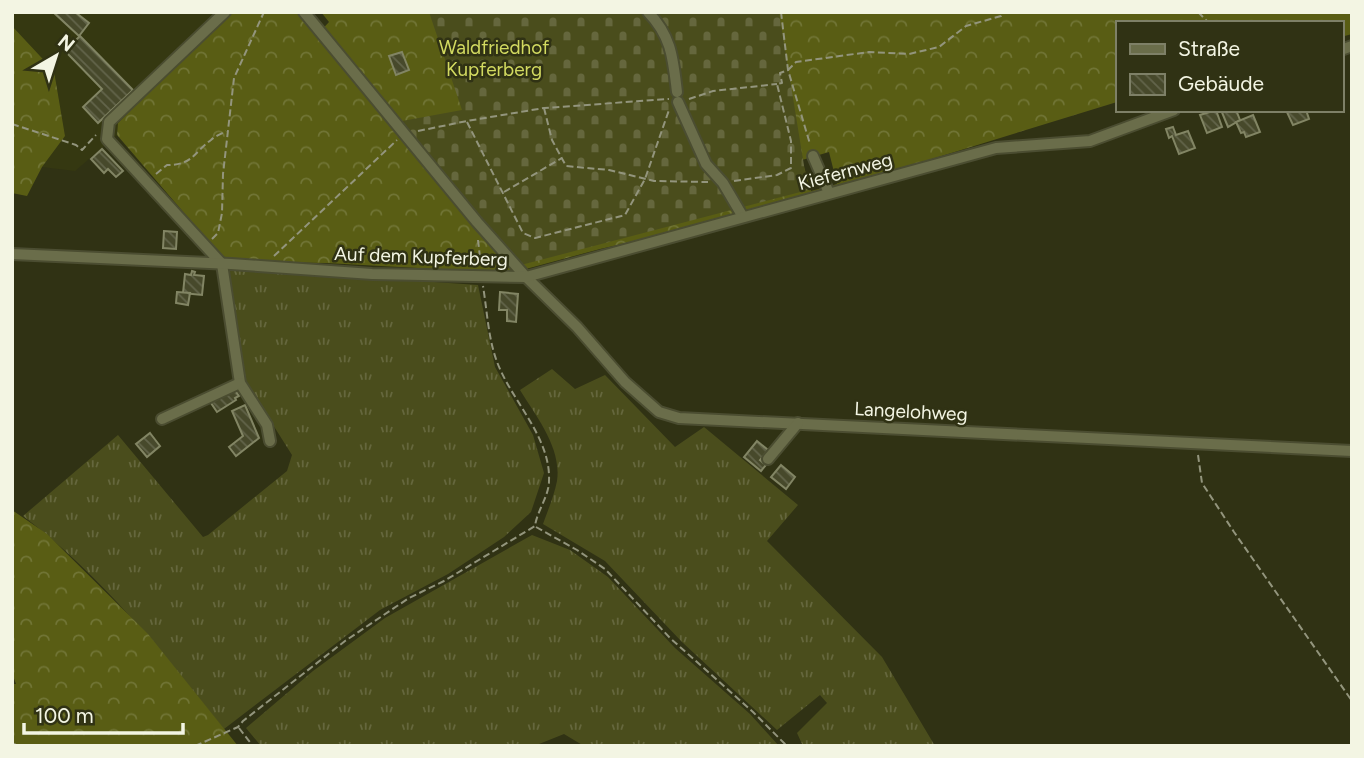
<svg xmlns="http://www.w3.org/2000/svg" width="1364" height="758" font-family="Figtree,sans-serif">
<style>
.built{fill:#353811}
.grass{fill:url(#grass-tufts)}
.forest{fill:url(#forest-crowns);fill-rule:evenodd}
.cemetery{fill:url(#cemetery-stones)}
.building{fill:url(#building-back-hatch);stroke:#828564;stroke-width:2}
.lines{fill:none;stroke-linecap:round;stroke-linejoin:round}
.minor-casing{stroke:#4b4d31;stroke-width:14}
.path{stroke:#93957d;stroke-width:2;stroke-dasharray:7 3.5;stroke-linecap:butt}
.minor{stroke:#6a6d4a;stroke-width:10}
.labels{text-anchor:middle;stroke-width:5;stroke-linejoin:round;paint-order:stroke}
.park-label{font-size:19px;fill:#d2da60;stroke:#303214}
.street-label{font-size:19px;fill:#f3f5e3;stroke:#303214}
</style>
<defs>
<pattern id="grass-tufts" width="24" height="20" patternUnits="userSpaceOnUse" patternTransform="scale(1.75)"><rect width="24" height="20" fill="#4a4d1c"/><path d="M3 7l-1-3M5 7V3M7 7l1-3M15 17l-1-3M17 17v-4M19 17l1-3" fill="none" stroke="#65673d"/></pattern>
<pattern id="forest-crowns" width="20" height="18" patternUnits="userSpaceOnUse" patternTransform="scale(1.75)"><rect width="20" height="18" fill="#595d14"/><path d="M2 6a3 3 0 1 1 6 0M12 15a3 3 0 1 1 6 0" fill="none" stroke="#717536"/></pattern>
<pattern id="cemetery-stones" width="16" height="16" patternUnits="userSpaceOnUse" patternTransform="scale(1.75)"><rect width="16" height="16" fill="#4a4d1c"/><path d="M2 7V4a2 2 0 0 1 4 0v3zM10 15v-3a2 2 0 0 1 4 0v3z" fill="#65673d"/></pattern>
<pattern id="building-back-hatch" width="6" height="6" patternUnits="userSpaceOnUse" patternTransform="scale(1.75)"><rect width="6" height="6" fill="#47492b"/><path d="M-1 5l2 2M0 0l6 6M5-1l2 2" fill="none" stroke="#62644a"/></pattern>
</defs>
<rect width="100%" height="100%" fill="#303214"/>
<polygon class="built" points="12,12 231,12 118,123 117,135 75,171 42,167 65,136 54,71 12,26"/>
<g class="grass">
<path d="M230,268l248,17 17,82 38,68 11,38 -13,39 -27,25 -56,37 -68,36 -156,119c-61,-76 -123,-154 -201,-213l95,-81 85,102 5,-2 79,-64 5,-16 -48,-76 -19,-109z"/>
<path d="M552,369l23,20 30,-14 70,72 29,-20 94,78 -31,36 115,116 53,89h-132l-6,-13 30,-30 -7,-8 -43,35 -95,-88 -77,-81 -62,-37c5,-14 11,-28 14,-43 5,-33 -21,-65 -37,-91z"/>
<polygon points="532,535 570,550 608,577 675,648 750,714 779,746 584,746 564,734 534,746 261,746 246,728 313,671 385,618"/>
</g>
<g class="forest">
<path d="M231,12h68l17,24 13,-14 -8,-10h1031v22l-11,3v-14h-224v79l-374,115 -143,32 -89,24 -185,-10 -71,-1 -33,-5 -105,-122 1,-12zM829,152l8,32 -26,7 -9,-31z"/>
<polygon points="12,26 54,71 65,136 42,167 27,196 12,193"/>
<polygon points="12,510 47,534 148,634 238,746 12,746 12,684 16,684 12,673"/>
</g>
<polygon class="cemetery" points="429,12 779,12 808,190 521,265 402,121 462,110"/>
<g class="building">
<polygon points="53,12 75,12 89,23 79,36"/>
<polygon points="80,36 133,90 98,123 83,107 102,89 65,51"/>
<polygon points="402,52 409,70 396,75 389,56"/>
<polygon points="1216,110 1222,127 1207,133 1200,115"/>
<polygon points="1221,110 1236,110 1240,120 1228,127"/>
<polygon points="1286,110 1306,110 1309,119 1293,125"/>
<polygon points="1253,115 1260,132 1246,137 1244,132 1241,133 1236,122"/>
<polygon points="1173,127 1176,135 1188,131 1195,148 1179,154 1172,136 1169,138 1166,129"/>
<polygon points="102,149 123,171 116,177 108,169 104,173 91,159"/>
<polygon points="164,231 177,232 176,249 163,248"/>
<polygon points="192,271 195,272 194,275 204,276 202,295 183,293 185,274 191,275"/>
<polygon points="177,292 190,293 188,305 176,303"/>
<polygon points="500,292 518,294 516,322 507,321 507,310 499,310"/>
<polygon points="234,389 239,396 235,398 236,400 217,412 211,403"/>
<polygon points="245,405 259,438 236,456 229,447 243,436 232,411"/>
<polygon points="150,433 160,446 147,457 136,444"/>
<polygon points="757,441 768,450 760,460 766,465 761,471 744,457"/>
<polygon points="781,465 795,477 786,489 771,477"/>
</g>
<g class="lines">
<defs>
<g id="minor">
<polyline points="225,12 109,122 107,139 222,264 240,383 267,425 270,441"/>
<polyline points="304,12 477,222 526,277 577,327 625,382 659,412 679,418 1352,451"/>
<path d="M648,12c24,25 25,47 29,80"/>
<polyline points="1341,50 1352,46"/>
<polyline points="678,102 706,164 723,183 743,217"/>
<polyline points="813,156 829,193"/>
<polyline points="12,254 231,264 372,274 526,277 996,148 1090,141 1174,110"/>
<polyline points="162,419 240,383"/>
<polyline points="768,459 798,423"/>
</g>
</defs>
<use href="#minor" class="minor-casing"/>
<g class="path">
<polyline points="781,12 788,70 810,144"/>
<polyline points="1198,12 1209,23"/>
<polyline points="689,99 713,91 777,84"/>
<polyline points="544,108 552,140 566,166 609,170 654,181 708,182"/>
<polyline points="467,122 523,233 535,238 625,215 645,179 669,110"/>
<polyline points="12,124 76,145 82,150 96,135"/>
<polyline points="418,131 467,121 544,108 669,99"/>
<path d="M156,174l11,-9c26,0 26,-12 44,-25 4,-4 10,-6 15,-9"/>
<polyline points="734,181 777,175 791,168 791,141 777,84 782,83 780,73 788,70 796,62 869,52 909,54 939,47 966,26 1001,16 1003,12"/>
<polyline points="504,192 562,158"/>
<polyline points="212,239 218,233 222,213 223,174 234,78 264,12"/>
<polyline points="478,240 481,266"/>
<polyline points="274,256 397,140"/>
<polyline points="1198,455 1202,483 1234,532 1352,701"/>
<polyline points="536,527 577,550 605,569 670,638 753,712 787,746"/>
<polyline points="239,728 253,746"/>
<polyline points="12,743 18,746"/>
<path d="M195,746l43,-19 5,-6 102,-80 64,-43 35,-17 91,-55c2,-15 14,-30 14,-45 2,-45 -39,-81 -53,-122 -8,-23 -9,-49 -13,-73"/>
</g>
<use href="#minor" class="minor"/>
</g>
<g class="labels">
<g class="park-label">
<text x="494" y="54">Waldfriedhof<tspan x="494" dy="22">Kupferberg</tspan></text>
</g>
<g class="street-label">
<text transform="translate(845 171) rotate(-15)" y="7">Kiefernweg</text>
<text transform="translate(421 256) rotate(2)" y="7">Auf dem Kupferberg</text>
<text transform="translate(911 411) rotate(3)" y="7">Langelohweg</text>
</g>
</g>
<rect width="1364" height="758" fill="none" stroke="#f3f5e3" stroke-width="28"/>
<rect x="1116" y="21" width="228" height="91" fill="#303214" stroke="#7e8067" stroke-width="2"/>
<rect x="1130" y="44" width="35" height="10" fill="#6a6d4a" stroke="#7e8067" stroke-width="2"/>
<text x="1178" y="56" font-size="21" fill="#f3f5e3">Straße</text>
<rect x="1130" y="74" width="35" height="21" fill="url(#building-back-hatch)" stroke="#7e8067" stroke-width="2"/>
<text x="1178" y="91" font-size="21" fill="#f3f5e3">Gebäude</text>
<g transform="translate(56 56) rotate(39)" stroke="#303214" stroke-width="5" paint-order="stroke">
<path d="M0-5L12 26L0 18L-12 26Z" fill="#f3f5e3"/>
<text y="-10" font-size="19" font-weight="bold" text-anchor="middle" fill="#f3f5e3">N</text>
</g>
<path d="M24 723v10h159v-10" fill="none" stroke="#f3f5e3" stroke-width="3.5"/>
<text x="35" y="723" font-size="21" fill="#f3f5e3" stroke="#303214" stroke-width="5" paint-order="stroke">100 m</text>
</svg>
